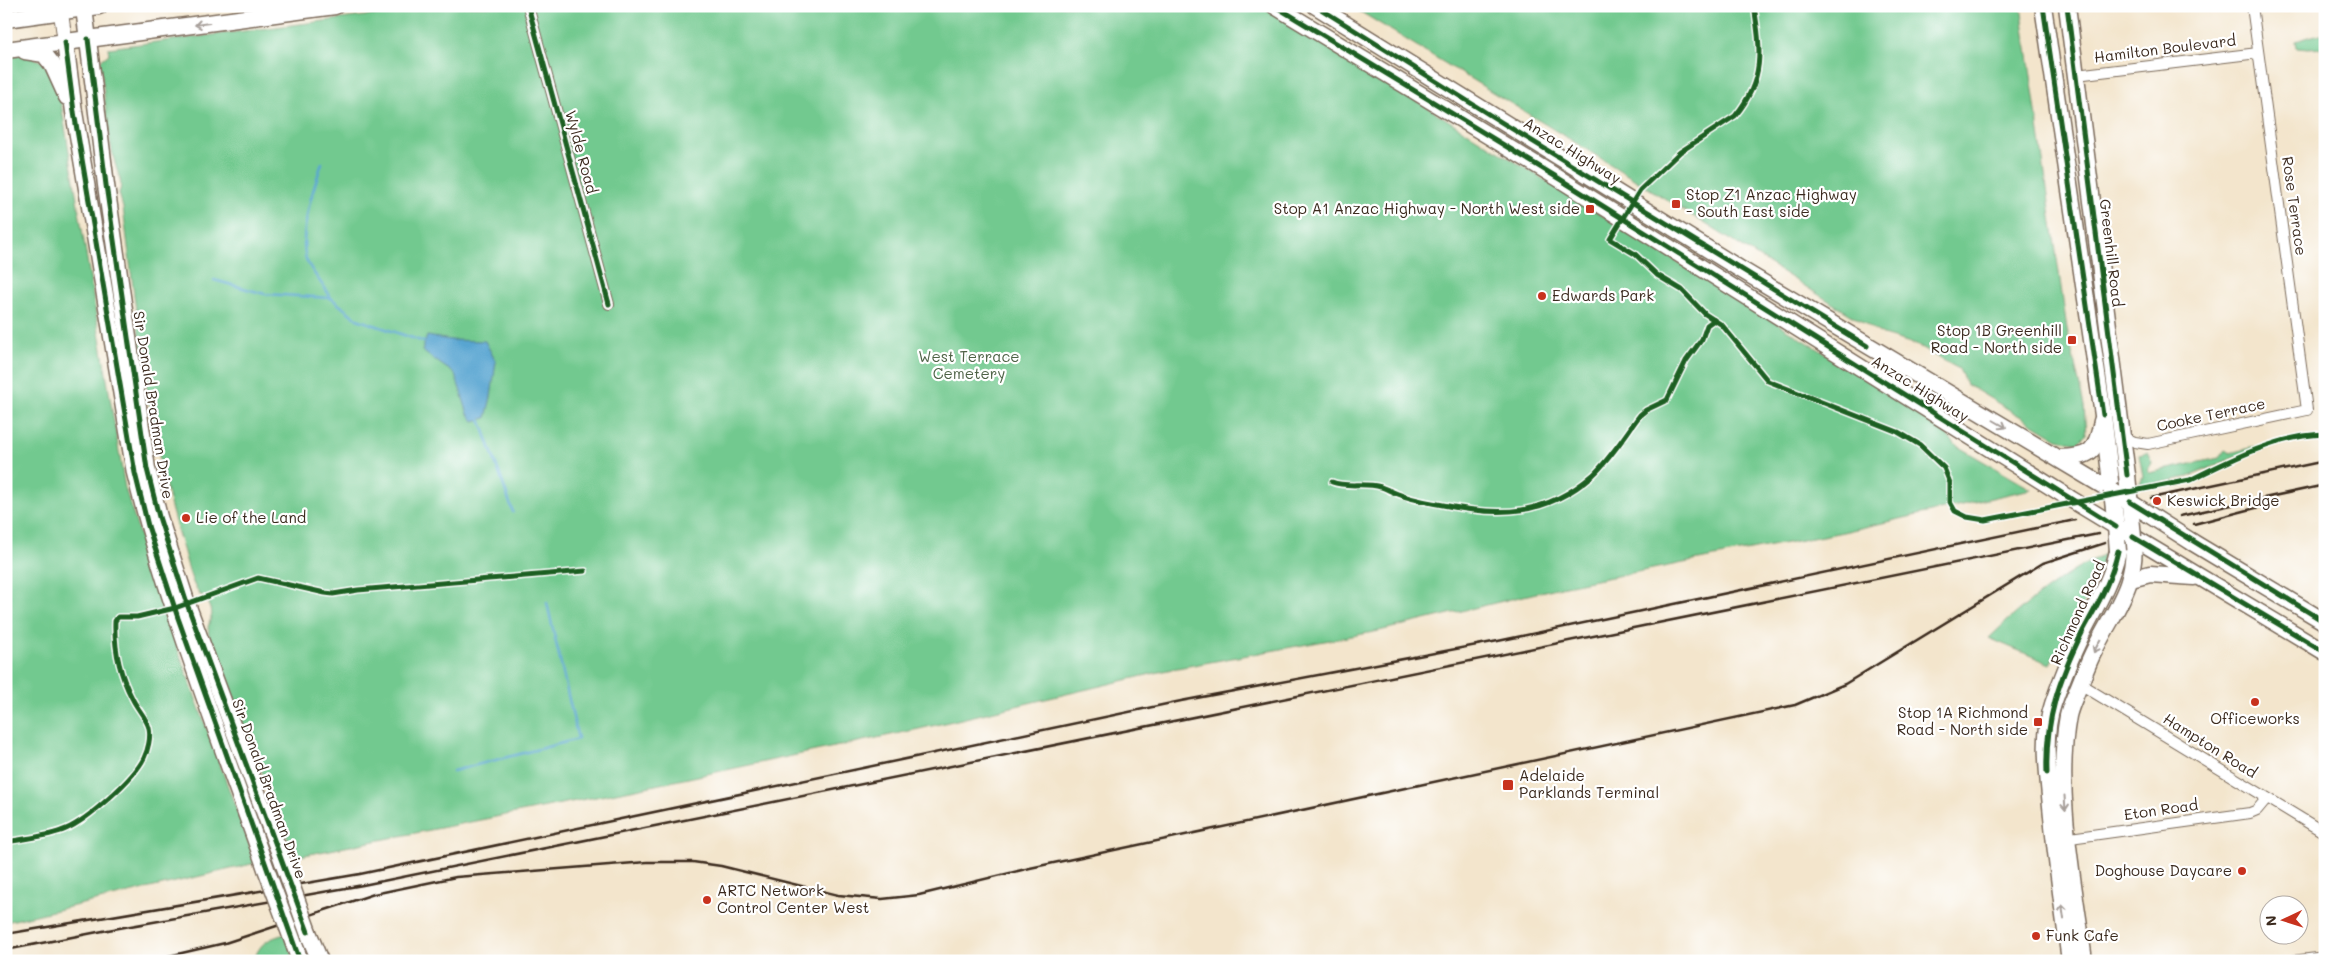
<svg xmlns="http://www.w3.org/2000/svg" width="2331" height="967" font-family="Mali,sans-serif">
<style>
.green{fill:#72c98f;stroke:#567a56}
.water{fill:#59a5d1;stroke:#4a6878}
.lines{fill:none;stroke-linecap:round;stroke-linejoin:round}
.stream{stroke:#59a5d1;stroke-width:2.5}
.minor-casing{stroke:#7b6b5b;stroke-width:12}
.secondary-casing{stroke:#7b6b5b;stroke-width:16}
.primary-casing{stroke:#7b6b5b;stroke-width:19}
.trunk-casing{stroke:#7b6b5b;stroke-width:19}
.minor{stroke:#fff;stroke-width:10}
.secondary{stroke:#fff;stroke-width:14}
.primary{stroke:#fff;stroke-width:16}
.trunk{stroke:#fff;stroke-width:16}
.rail{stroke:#3b2a1e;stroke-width:2.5}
.primary-bridge-casing{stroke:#7b6b5b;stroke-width:19;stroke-linecap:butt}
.trunk-bridge-casing{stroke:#7b6b5b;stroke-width:19;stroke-linecap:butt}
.primary-bridge{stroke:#fff;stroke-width:16}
.trunk-bridge{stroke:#fff;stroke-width:16}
.cycleway-casing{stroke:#fff;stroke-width:8}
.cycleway{stroke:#1b5e20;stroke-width:5}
.oneway{stroke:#a79f9a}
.poi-dot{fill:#c8321e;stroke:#fff;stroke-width:2}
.labels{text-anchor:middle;stroke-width:4.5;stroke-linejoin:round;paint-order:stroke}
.street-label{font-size:15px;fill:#3b2a1e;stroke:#fff}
.poi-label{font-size:15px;fill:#3b2a1e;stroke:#fff;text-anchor:start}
.park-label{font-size:15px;fill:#4e6246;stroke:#fff}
</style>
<rect width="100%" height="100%" fill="#fff"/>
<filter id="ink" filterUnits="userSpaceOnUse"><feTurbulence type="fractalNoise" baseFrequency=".02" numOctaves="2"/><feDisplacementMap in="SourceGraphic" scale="10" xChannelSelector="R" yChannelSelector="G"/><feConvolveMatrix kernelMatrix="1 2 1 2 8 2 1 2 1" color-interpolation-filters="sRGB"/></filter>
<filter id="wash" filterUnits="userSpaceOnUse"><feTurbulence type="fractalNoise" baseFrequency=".0096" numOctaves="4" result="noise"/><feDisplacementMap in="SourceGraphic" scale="20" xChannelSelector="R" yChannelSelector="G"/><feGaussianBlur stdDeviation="1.12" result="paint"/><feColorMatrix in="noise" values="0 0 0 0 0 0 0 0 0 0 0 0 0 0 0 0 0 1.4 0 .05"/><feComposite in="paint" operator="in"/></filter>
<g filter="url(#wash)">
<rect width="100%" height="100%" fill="#f3e5cc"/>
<g class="green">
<path d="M444,6h819l667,412 27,28 74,43 -188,43 -278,54 -186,45 -207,38 -253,60 -273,58 -351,70 -86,-221 -1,-9 4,-13 -7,-18 -5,-1c-10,-13 -13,-34 -18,-49 -34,-109 -44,-225 -59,-338l-4,-15c5,-11 -2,-20 -4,-30 -9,-33 -10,-68 -15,-102l9,-7 -1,-6z"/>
<polygon points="1351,6 2021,6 2067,329 2084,406 2086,435 2078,443 2058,439 1966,384 1959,369 1914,344 1883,335 1589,151"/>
<polygon points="2319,34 2325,34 2325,48 2308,49 2297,48 2296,41"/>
<polygon points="26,54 44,63 59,91 125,488 162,606 256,863 6,922 6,56"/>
<polygon points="2258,446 2259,447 2188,477 2146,486 2140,483 2143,476 2139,455 2147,453 2152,463 2147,471 2149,473 2219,458 2225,450 2230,453"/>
<path d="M2104,554c-8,34 -37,77 -54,110l-61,-26c35,-34 72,-62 115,-84z"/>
<path d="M285,934l10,27h-41c5,-18 14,-22 31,-27z"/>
</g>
<polygon class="water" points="427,336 451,340 485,341 496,362 491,397 486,418 474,421 468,414 455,374 422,351"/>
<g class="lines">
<g class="stream">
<path d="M322,163c-9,26 -23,69 -16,96 2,8 19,28 25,39"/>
<polyline points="214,280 265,294 331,298 357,319 424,342"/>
<polyline points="480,419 513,512"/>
<polyline points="453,771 578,739 547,603"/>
</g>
</g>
</g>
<g filter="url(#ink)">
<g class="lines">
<defs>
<g id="minor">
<polyline points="528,6 609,304"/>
<polyline points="2076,75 2258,53"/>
<polyline points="2123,437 2135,442 2148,444 2307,410 2252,6"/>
<polyline points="2080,684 2325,833"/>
<polyline points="2063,839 2250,813 2257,810 2267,798"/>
<polyline points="2292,961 2325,957"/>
</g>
<polyline id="secondary" points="60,6 65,42"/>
<g id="primary">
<polyline points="1275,6 1558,178 2069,498"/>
<polyline points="1316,6 1740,269 2112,491"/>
<polyline points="84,8 106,185 147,469 159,517 187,604 283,862"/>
<polyline points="6,19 99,6"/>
<path d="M65,42l9,70 61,361c33,134 85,265 131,396"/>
<polyline points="6,50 335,6"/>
<polyline points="25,51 44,54 52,64 67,97"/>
<path d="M2058,458c33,-1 38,-5 44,-37"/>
<polyline points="308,932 320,961"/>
<polyline points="291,936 300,961"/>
<path d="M2070,961c-7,-52 -14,-103 -19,-155 -3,-33 -9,-70 2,-102 8,-24 19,-50 30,-73 14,-27 28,-50 35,-80"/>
<path d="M2084,961c-10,-78 -30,-168 -16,-245 2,-9 6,-17 9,-25 6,-14 11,-29 18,-42 20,-41 43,-64 38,-112"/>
</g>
<g id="trunk">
<polyline points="2043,6 2103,415 2112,491"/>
<polyline points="2067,6 2127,475"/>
<polyline points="2133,537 2325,652"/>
<polyline points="2192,542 2325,622"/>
<polyline points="2131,579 2150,574 2194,577"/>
</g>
</defs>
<use href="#minor" class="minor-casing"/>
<use href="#secondary" class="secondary-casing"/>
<use href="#primary" class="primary-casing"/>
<use href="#trunk" class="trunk-casing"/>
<use href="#minor" class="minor"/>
<use href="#secondary" class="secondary"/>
<use href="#primary" class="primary"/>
<use href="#trunk" class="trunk"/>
<g class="rail">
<polyline points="2151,498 2325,461"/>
<polyline points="2180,516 2325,485"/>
<polyline points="2194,524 2271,504"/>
<polyline points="6,934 360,874 1181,701 1498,641 2075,520"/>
<polyline points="6,950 108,930 363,885 2098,534"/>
<polyline points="147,961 225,943 374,894 456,877 647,862 693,862 721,866 838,895 882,899 919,895 1030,868 1795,705 1845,684 2043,563 2105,543"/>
</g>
<defs>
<g id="primary-bridge">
<polyline points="2069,498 2125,532"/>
<polyline points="2116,527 2118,551"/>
<polyline points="283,862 308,932"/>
<polyline points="266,869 291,936"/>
</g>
<g id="trunk-bridge">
<polyline points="2127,475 2133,537"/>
<polyline points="2112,491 2192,542"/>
<polyline points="2112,491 2116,527"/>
</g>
</defs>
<use href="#primary-bridge" class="primary-bridge-casing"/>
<use href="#trunk-bridge" class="trunk-bridge-casing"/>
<use href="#primary-bridge" class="primary-bridge"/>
<use href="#trunk-bridge" class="trunk-bridge"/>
<defs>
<g id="cycleway">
<polyline points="528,6 609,304"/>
<polyline points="1275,6 1558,178 2116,527"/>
<polyline points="1316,6 1501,122 1867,346"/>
<path d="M1754,6c7,44 11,74 -19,110l-55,36 -40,38 -30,49 25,15 22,21 25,15 23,24 17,11 46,56 130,51 22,13 24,23 6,15v19l5,9 12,6 18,3 205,-40c40,-20 89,-45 135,-46"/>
<polyline points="2043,6 2103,415"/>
<polyline points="2067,6 2127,475"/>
<polyline points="88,39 106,185 147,469 159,517 187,604 308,932"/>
<polyline points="65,42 74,112 135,473 148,526 178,618 300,961"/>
<path d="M1332,482c15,6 32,0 49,5 6,2 11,5 17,7 14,6 30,8 45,11 57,12 103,11 150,-30 18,-17 32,-40 47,-60l6,-5 21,-10 19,-39 16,-22 5,-14 7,-5"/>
<polyline points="2130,502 2325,622"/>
<polyline points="2133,537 2325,652"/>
<path d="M2047,773c-2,-54 12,-94 36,-142 15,-28 28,-49 35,-80"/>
<path d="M6,842c20,-4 42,-5 60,-13 21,-9 68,-50 78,-71 4,-8 7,-21 5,-30 -3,-11 -12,-19 -17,-30 -12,-23 -18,-51 -17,-77l3,-4h19l38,-9 83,-30 67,15 8,1 25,-4 227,-19"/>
</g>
</defs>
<use href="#cycleway" class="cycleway-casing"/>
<use href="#cycleway" class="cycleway"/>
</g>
<defs><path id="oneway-shaft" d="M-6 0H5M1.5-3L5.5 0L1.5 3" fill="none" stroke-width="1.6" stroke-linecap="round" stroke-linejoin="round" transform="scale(1.25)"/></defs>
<g class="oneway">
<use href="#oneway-shaft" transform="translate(202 24) rotate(172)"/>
<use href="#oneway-shaft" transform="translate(2000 424) rotate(30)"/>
<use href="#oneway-shaft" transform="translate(2097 646) rotate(117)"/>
<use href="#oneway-shaft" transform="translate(2065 803) rotate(86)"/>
<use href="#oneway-shaft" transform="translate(2063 912) rotate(-98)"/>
</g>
</g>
<g class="poi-dot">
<rect x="1671" y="199" width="10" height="10" rx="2.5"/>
<rect x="1585" y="204" width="10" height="10" rx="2.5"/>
<circle cx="1542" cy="296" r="5"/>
<rect x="2067" y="335" width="10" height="10" rx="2.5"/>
<circle cx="2157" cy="501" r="5"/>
<circle cx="186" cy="518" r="5"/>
<circle cx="2255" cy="702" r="5"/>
<rect x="2033" y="717" width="10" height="10" rx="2.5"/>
<rect x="1502" y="779" width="12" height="12" rx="2.5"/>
<circle cx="2242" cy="871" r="5"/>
<circle cx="707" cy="900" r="5"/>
<circle cx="2036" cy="936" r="5"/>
</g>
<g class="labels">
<g class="street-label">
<text transform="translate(2165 49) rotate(-7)" y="5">Hamilton Boulevard</text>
<text transform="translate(1572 151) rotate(32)" y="5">Anzac Highway</text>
<text transform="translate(581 152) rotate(75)" y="5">Wylde Road</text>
<text transform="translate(2294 206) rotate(82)" y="5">Rose Terrace</text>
<text transform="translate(2111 253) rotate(83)" y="5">Greenhill Road</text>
<text transform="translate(1920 389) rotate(32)" y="5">Anzac Highway</text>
<text transform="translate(153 405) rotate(81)" y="5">Sir Donald Bradman Drive</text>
<text transform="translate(2211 415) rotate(-12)" y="5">Cooke Terrace</text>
<text transform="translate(2078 613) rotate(-66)" y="5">Richmond Road</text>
<text transform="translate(2210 746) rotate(32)" y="5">Hampton Road</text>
<text transform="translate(269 789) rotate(70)" y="5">Sir Donald Bradman Drive</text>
<text transform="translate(2161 810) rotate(-8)" y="5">Eton Road</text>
</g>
<g class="poi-label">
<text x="1686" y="200">Stop Z1 Anzac Highway<tspan x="1686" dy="17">- South East side</tspan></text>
<text x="1580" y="214" text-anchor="end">Stop A1 Anzac Highway - North West side</text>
<text x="1552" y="301">Edwards Park</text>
<text x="2062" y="336" text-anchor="end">Stop 1B Greenhill<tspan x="2062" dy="17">Road - North side</tspan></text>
<text x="2167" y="506">Keswick Bridge</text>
<text x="196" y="523">Lie of the Land</text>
<text x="2028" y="718" text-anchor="end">Stop 1A Richmond<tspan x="2028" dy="17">Road - North side</tspan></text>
<text x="2255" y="724" text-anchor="middle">Officeworks</text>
<text x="1519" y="781">Adelaide<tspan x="1519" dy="17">Parklands Terminal</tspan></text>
<text x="2232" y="876" text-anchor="end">Doghouse Daycare</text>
<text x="717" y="896">ARTC Network<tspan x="717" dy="17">Control Center West</tspan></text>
<text x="2046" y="941">Funk Cafe</text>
</g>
<g class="park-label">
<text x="969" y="362">West Terrace<tspan x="969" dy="17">Cemetery</tspan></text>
</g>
</g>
<rect width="2331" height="967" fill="none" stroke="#fff" stroke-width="25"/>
<g transform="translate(2284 920) rotate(266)"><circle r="24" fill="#ffffff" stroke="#b1aaa5"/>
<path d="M0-4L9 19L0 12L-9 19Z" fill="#c8321e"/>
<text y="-8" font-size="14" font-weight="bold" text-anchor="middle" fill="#3b2a1e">N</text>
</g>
</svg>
